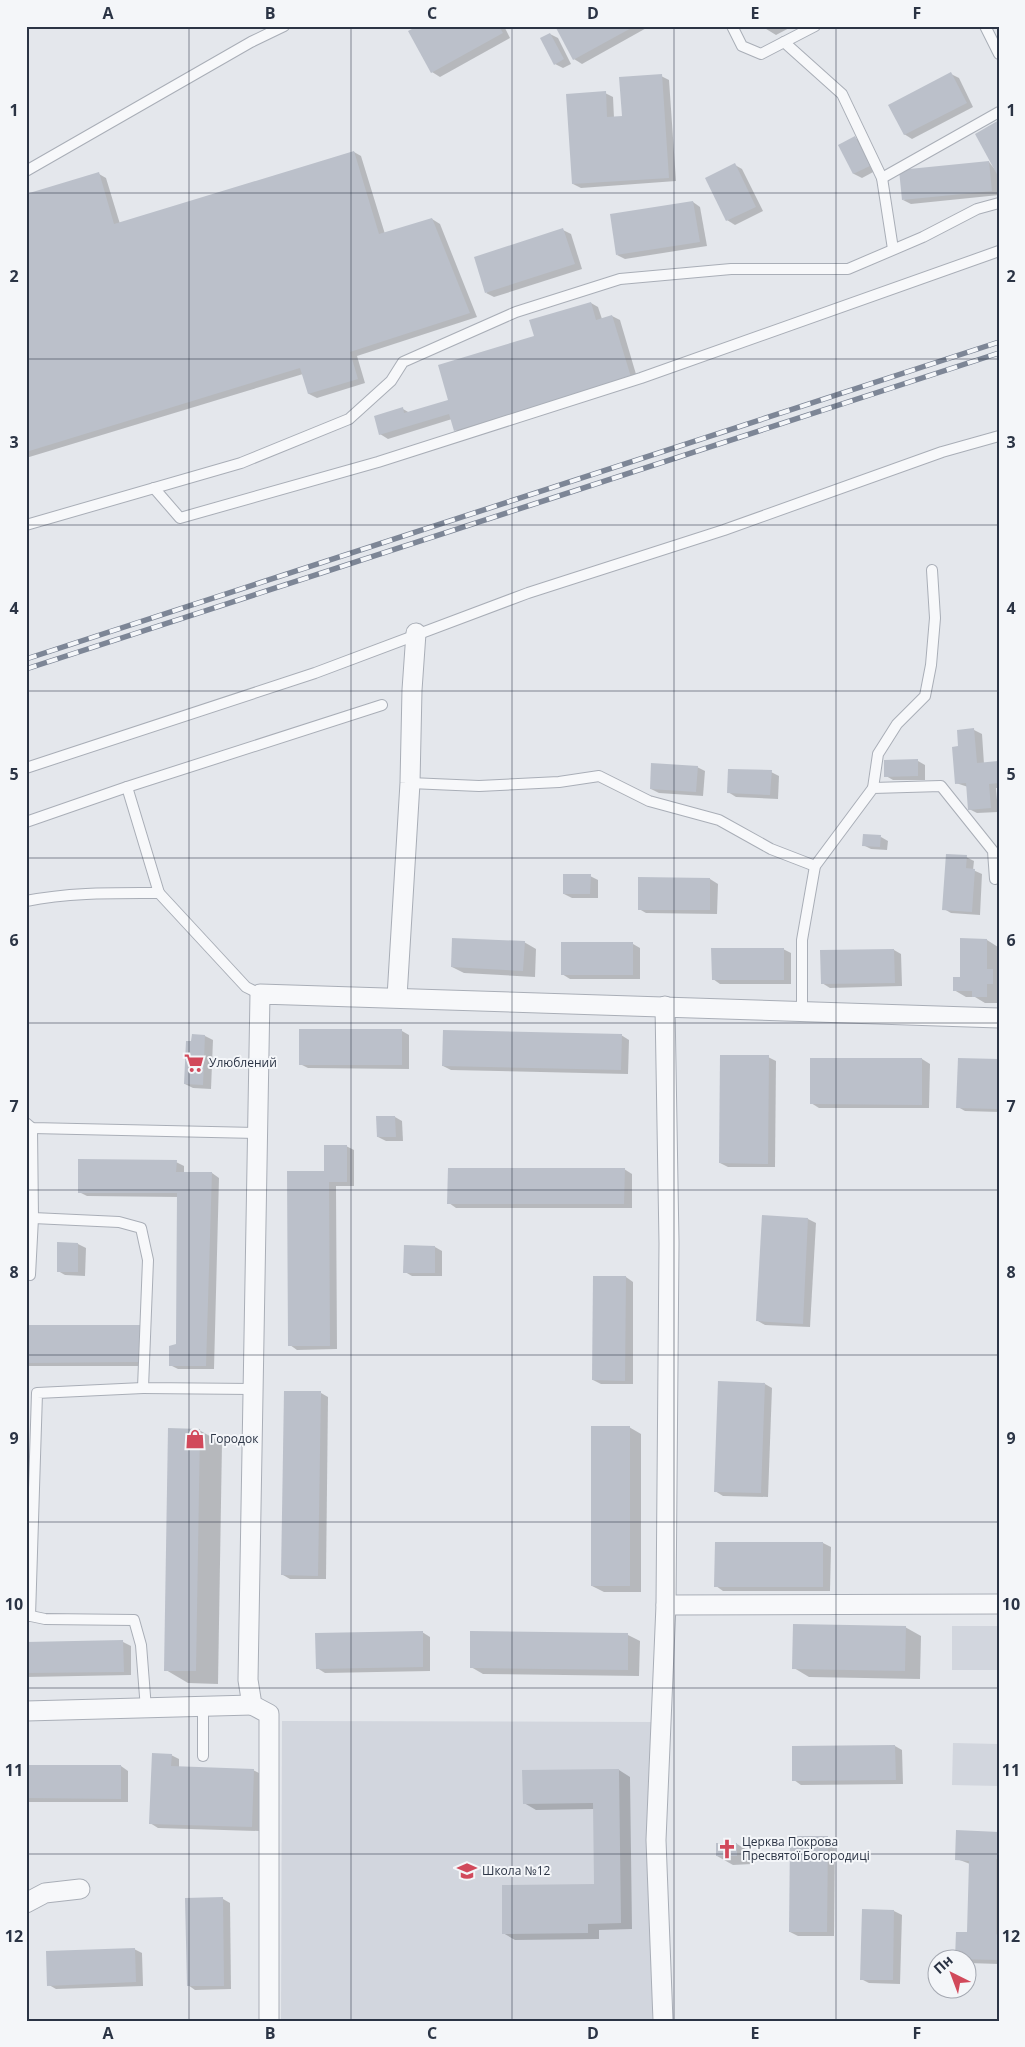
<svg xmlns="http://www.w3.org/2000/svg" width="1025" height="2047" font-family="'Open Sans',sans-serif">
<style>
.built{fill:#d2d6de}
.shadow{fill:#0003}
.building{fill:#bbc0ca}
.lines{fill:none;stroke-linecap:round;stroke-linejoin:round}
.lane-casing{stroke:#a9aeb7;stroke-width:12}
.street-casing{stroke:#a9aeb7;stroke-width:21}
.lane{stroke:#f7f8fa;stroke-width:10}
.street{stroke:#f7f8fa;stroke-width:19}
.rail-casing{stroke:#7d8696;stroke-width:5.5}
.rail{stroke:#f4f6f9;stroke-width:4;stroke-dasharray:11;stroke-linecap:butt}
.grid{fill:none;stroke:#2b3445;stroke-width:1;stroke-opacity:0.55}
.labels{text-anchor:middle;stroke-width:4;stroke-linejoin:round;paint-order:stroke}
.poi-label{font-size:12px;fill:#2b3445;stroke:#f4f6f9;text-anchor:start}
.neatline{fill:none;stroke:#2b3445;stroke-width:2}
.grid-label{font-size:16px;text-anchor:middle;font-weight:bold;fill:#2b3445}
</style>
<rect width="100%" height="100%" fill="#e4e7ec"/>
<g class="built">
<rect x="952" y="1626" width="47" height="44"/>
<polygon points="282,1721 653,1722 652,2021 281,2021"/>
<polygon points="953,1743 999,1744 999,1786 952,1785"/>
</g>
<g class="shadow">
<polygon points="420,26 504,26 510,38 440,77 432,72"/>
<polygon points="556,26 650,26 582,64 574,59"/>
<polygon points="761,26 793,26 776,35"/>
<polygon points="550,34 558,38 571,64 563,68 555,64"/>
<polygon points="951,74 959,78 973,107 912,139 904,134"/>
<polygon points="661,76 669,80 676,181 581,188 573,184 605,93 613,97 614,118 623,117"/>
<polygon points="855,138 863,142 877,170 862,178 854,174 840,146"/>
<polygon points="354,152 361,156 385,234 432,219 440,224 477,317 357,356 365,383 317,398 309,394 303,374 26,458 26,196 99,174 106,178 120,224"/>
<polygon points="989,162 997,172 999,195 911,204 903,200"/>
<polygon points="735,165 742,169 763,211 735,225 727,220"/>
<polygon points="693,202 700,207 707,246 625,259 617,255"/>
<polygon points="563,230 571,234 582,269 494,297 486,293"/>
<polygon points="591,303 598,307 602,319 612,316 620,320 638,381 463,434 455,430 452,419 388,439 380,434 403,409 410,413 450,401 536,337"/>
<polygon points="974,730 982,734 984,764 999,763 999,788 996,788 998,812 977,813 969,809 968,787 956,783 959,747"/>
<polygon points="918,761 925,765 925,780 893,780 886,776"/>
<polygon points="697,767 705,771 703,796 659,793 651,789"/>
<polygon points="771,772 779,776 778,799 736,797 728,792"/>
<polygon points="881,837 888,841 887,850 871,849 863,845"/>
<polygon points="966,857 974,861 973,870 982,874 980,915 951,913 944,909"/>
<polygon points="590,876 598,880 598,898 572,898 564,894"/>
<polygon points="639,878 710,879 718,884 717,914 646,913 639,909"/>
<polygon points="987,940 998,947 998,1003 985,1003 975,997 966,997 954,990"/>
<polygon points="524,942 536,949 535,977 464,973 452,967"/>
<polygon points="633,944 640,948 640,979 570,979 562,974"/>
<polygon points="783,949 791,953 791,984 720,984 713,979"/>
<polygon points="894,950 901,954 902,986 830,988 822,983"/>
<polygon points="402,1031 409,1035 409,1069 308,1068 300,1064"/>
<polygon points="193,1035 205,1036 213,1040 211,1089 193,1088 185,1084"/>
<polygon points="621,1035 629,1040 628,1074 451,1070 443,1066"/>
<polygon points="768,1057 776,1061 775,1167 728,1167 720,1163"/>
<polygon points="811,1059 922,1059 930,1064 929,1108 819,1108 811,1103"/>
<polygon points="999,1061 999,1112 965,1111 958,1107"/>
<polygon points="395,1117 402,1121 403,1141 386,1141 378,1137"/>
<polygon points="26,1142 30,1144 29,1175 26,1175"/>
<polygon points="346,1146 354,1150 354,1186 336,1186 337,1349 297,1350 290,1345 325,1172"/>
<polygon points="176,1162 184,1166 184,1173 212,1173 219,1178 214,1369 178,1369 170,1365 178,1345 178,1197 87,1196 79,1192"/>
<polygon points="624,1169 632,1174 632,1208 456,1208 449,1203"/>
<polygon points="26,1191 28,1192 27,1250 26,1250"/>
<polygon points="763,1217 808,1219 816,1223 810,1327 765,1325 758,1321"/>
<polygon points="58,1244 78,1244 86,1248 85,1276 65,1275 58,1271"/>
<polygon points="435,1247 442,1251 442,1276 412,1276 405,1272"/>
<polygon points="626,1277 633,1282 633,1384 601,1384 593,1380"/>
<polygon points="26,1326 140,1326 147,1330 147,1366 26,1366"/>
<polygon points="765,1384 772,1388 768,1497 723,1496 715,1491"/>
<polygon points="321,1393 328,1397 326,1579 290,1579 283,1575"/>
<polygon points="629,1427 641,1434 641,1592 604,1592 592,1586"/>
<polygon points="199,1430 222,1443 218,1684 188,1683 166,1670"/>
<polygon points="823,1543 831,1547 830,1591 723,1591 716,1586"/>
<polygon points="905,1627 921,1636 920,1679 809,1677 794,1668"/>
<polygon points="422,1632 430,1637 430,1671 325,1673 317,1668"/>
<polygon points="472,1632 628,1635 640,1641 639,1676 483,1674 471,1667"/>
<polygon points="123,1642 131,1646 131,1675 26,1677 26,1643"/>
<polygon points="895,1746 902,1750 903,1784 801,1785 794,1780"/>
<polygon points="171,1755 179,1759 179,1768 253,1770 261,1774 259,1831 158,1828 150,1823"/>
<polygon points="26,1766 121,1766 128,1771 128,1802 26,1802"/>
<polygon points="619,1770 630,1777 632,1929 599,1930 599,1939 515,1940 503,1933 595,1885 594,1809 536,1810 524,1803"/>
<polygon points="999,1833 999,1964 968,1963 968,1960 956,1958 968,1933 970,1864 957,1859"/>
<polygon points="828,1838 835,1842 834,1936 798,1936 790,1932"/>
<polygon points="737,1844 752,1853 752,1864 733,1865 717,1856"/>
<polygon points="223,1899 230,1903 231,1989 195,1990 188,1985"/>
<polygon points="894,1911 902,1915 900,1984 869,1983 861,1979"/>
<polygon points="134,1949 142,1953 143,1986 56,1989 49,1985"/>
</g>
<g class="building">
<polygon points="418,26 499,26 503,33 431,73 408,31"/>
<polygon points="555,26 635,26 573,60"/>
<polygon points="550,33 564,59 554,65 540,38"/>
<polygon points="951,72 967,103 904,135 888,105"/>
<polygon points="662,74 669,178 572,184 566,94 606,91 607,117 622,116 619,77"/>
<polygon points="999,120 999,178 975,134"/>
<polygon points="855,136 870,166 853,174 838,145"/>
<polygon points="354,151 379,234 432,218 470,313 350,352 358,379 308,394 300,368 26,452 26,194 99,172 114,224"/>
<polygon points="989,161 992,191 902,200 899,170"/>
<polygon points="735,163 756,207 726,221 705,178"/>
<polygon points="693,201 700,242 616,255 610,214"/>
<polygon points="563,228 575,264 485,293 474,257"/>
<polygon points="591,302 596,320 612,315 631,377 454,431 449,414 379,435 374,416 403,407 404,413 448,400 438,365 534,336 529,320"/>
<polygon points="974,728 977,763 998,761 999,783 989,784 991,808 968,810 966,783 955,784 952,747 958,746 957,730"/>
<polygon points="918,759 918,776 884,777 884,760"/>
<polygon points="651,763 698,766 696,792 650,789"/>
<polygon points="728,769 772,770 770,795 727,793"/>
<polygon points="863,834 881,835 880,847 862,846"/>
<polygon points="946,854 967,855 966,868 975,869 972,912 942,910"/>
<polygon points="563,874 591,874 590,894 563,894"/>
<polygon points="638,877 710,878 710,910 638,910"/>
<polygon points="452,938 525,941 523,971 451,967"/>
<polygon points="960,938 987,939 987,969 993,969 993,984 987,984 987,997 972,997 972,991 953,991 953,977 960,977"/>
<rect x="561" y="942" width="72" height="33"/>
<polygon points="711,948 784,948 784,980 712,980"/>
<polygon points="894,949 895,983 821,984 820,950"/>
<rect x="299" y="1029" width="103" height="36"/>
<polygon points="443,1030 622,1034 621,1070 442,1066"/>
<polygon points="192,1034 205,1035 203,1085 184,1084 186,1041 191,1041"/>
<polygon points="720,1055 769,1055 768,1164 719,1163"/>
<polygon points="810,1058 922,1058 922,1105 810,1104"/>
<polygon points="958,1058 999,1059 999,1109 956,1108"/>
<polygon points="376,1116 395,1116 396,1137 377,1137"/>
<polygon points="324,1145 347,1145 347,1182 329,1182 330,1346 288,1346 287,1171 324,1171"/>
<polygon points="78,1159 177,1160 176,1172 212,1172 206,1366 169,1366 169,1346 176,1344 177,1193 78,1193"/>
<polygon points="448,1168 625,1168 624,1204 447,1204"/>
<polygon points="762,1215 808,1218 803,1324 756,1321"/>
<polygon points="57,1242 78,1243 78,1272 57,1272"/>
<polygon points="404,1245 435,1246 435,1273 403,1273"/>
<polygon points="593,1276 626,1276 625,1381 592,1380"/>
<polygon points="26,1325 140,1325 140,1362 26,1363"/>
<polygon points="718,1381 765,1383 761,1493 714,1492"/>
<polygon points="284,1391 321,1391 318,1576 281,1575"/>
<rect x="591" y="1426" width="39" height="160"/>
<polygon points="168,1428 200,1429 196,1671 164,1671"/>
<polygon points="715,1542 823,1542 823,1587 714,1587"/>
<polygon points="793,1624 906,1626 905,1671 792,1669"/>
<polygon points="423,1631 423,1667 316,1669 315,1633"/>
<polygon points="470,1631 628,1633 628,1670 470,1668"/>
<polygon points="123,1640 124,1672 26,1673 26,1642"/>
<polygon points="895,1745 896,1780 792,1781 792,1746"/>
<polygon points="152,1753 172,1754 171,1766 254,1769 252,1827 149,1824"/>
<polygon points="26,1765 121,1765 121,1799 26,1798"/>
<polygon points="619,1769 621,1923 588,1924 588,1933 502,1934 502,1885 594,1884 593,1803 523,1804 522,1770"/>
<polygon points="956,1830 999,1832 999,1859 996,1859 996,1934 999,1936 999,1960 955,1959 956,1932 967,1932 969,1861 955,1860"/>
<polygon points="790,1836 828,1836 827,1932 789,1932"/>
<rect x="716" y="1843" width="21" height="13"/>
<polygon points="223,1897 224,1986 187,1986 185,1898"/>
<polygon points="862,1909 894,1910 893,1980 860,1980"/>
<polygon points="135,1948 136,1982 47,1986 46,1951"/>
</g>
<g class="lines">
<defs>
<g id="lane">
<polyline points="732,26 742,46 761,54 815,26"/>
<polyline points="985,26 999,54"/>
<polyline points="784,42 842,94 882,178 893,249"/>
<polyline points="26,171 251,42 284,26"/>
<polyline points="882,178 999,112"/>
<polyline points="154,488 180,518 378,462 641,378 999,251"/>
<polyline points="26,525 241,463 349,419 391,381 403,362 516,312 620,279 731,269 848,269 923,237 977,209 999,203"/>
<polyline points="26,768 315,673 528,593 724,530 942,452 999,436"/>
<polyline points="410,783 479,786 559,782 599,776 649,801 719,820 771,849 815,866"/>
<polyline points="127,787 382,705"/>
<polyline points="873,788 878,754 897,724 925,696 931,665 935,618 932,570"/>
<polyline points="26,822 127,787 159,893"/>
<path d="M26,901c44,-9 88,-8 133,-8l87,94 14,7"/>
<polyline points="802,1011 802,940 815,866 873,788 941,786 993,851 995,879"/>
<polyline points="26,1123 32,1128 257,1133"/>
<polyline points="33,1218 119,1222 141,1228 148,1260 143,1388 252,1389"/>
<polyline points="30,1275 33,1218 32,1128"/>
<polyline points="26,1615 45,1619 134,1620 141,1645 146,1709"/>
<polyline points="30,1616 37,1393 143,1388"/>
<polyline points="203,1756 203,1706"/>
</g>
<g id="street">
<polyline points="397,997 410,783 412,690 416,633"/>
<polyline points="666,1605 999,1604"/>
<polyline points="26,1711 252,1705"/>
<polyline points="26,1903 45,1893 80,1889"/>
<polyline points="269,2021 269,1714 252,1705 248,1680 260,994 999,1018"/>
<polyline points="663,2021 656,1840 666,1605 669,1243 665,1006"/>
</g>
</defs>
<use href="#lane" class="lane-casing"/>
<use href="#street" class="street-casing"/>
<use href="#lane" class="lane"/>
<use href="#street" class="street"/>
<defs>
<g id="rail">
<polyline points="26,659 999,342"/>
<polyline points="26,669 999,353"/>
</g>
</defs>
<use href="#rail" class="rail-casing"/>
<use href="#rail" class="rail"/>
</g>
<path class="grid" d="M189,26v1995M351,26v1995M512,26v1995M674,26v1995M836,26v1995M26,193h973M26,359h973M26,525h973M26,691h973M26,858h973M26,1023h973M26,1190h973M26,1355h973M26,1522h973M26,1688h973M26,1854h973"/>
<defs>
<symbol id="supermarket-bare" viewBox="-9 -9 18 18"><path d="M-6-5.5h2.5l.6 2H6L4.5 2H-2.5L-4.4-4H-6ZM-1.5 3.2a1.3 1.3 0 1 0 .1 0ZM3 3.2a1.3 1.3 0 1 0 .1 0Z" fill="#d1495b" stroke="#f4f6f9" stroke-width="2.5" paint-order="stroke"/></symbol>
<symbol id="shop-bare" viewBox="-9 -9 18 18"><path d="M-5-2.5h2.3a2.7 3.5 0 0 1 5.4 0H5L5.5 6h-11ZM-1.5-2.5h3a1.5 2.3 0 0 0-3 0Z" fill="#d1495b" stroke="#f4f6f9" stroke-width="2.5" paint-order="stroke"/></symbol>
<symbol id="church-bare" viewBox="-9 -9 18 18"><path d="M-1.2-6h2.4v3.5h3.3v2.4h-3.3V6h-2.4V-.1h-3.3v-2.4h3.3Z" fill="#d1495b" stroke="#f4f6f9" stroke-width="2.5" paint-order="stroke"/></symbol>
<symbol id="school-bare" viewBox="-9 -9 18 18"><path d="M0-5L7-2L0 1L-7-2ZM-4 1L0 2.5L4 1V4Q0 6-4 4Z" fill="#d1495b" stroke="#f4f6f9" stroke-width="2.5" paint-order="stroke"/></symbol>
</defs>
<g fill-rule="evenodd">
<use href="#supermarket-bare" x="180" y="1049" width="28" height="28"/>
<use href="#shop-bare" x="181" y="1425" width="28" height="28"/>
<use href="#church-bare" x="713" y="1835" width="28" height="28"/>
<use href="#school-bare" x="453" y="1857" width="28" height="28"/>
</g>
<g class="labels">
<g class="poi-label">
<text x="209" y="1067">Улюблений</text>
<text x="210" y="1443">Городок</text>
<text x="742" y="1846">Церква Покрова<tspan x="742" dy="14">Пресвятої Богородиці</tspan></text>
<text x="482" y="1875">Школа №12</text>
</g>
</g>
<rect width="1025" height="2047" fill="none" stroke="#f4f6f9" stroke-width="55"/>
<g transform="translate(952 1974) rotate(318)"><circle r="24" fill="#f4f6f9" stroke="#a4a8b1"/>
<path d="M0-4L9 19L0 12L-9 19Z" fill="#d1495b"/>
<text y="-8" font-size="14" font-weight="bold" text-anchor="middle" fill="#2b3445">Пн</text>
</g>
<rect x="28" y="28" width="970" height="1992" class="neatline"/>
<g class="grid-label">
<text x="108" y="19">A</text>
<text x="270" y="19">B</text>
<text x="432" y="19">C</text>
<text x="593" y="19">D</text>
<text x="755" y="19">E</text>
<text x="917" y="19">F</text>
<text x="14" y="116">1</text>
<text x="1011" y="116">1</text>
<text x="14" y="282">2</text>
<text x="1011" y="282">2</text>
<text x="14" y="448">3</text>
<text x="1011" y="448">3</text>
<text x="14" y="614">4</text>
<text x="1011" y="614">4</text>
<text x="14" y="780">5</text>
<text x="1011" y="780">5</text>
<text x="14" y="946">6</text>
<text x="1011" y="946">6</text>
<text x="14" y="1112">7</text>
<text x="1011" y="1112">7</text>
<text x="14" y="1278">8</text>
<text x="1011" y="1278">8</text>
<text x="14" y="1444">9</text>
<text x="1011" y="1444">9</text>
<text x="14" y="1610">10</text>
<text x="1011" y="1610">10</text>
<text x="14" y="1776">11</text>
<text x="1011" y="1776">11</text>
<text x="14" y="1942">12</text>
<text x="1011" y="1942">12</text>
<text x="108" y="2039">A</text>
<text x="270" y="2039">B</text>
<text x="432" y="2039">C</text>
<text x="593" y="2039">D</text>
<text x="755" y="2039">E</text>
<text x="917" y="2039">F</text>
</g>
</svg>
